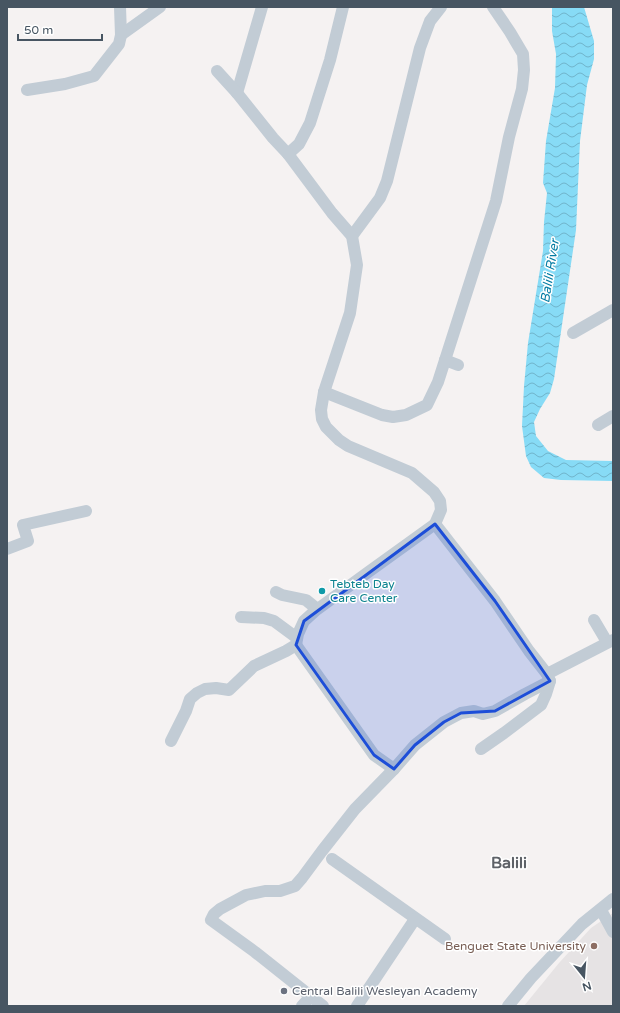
<svg xmlns="http://www.w3.org/2000/svg" width="620" height="1013" font-family="'Varela Round',sans-serif">
<style>
.education{fill:#e6e3e4}
.water{fill:url(#water-waves)}
.lines{fill:none;stroke-linecap:round;stroke-linejoin:round}
.minor{stroke:#c2ccd5;stroke-width:12}
.marked{fill:#1d4ed8;fill-opacity:0.2;stroke:#1d4ed8;stroke-width:3;stroke-linejoin:round}
.culture-dot{fill:#0f9aa8;stroke:#fff;stroke-width:1.5}
.education-dot{fill:#8d6e63;stroke:#fff;stroke-width:1.5}
.worship-dot{fill:#6b7280;stroke:#fff;stroke-width:1.5}
.labels{text-anchor:middle;stroke-width:3;stroke-linejoin:round;paint-order:stroke}
.culture-label{font-size:12px;fill:#0d838f;stroke:#fff;text-anchor:start}
.education-label{font-size:12px;fill:#785e54;stroke:#fff;text-anchor:end}
.worship-label{font-size:12px;fill:#5b616d;stroke:#fff;text-anchor:start}
.water-label{font-size:13px;font-style:italic;fill:#037ca3;stroke:#fff}
.district-label{font-size:16px;font-weight:bold;fill:#5e6268;stroke:#fff}
</style>
<defs>
<pattern id="water-waves" width="16" height="10" patternUnits="userSpaceOnUse"><rect width="16" height="10" fill="#87dbf6"/><path d="M0 5q4-4 8 0t8 0" fill="none" stroke="#70b4cb"/></pattern>
</defs>
<rect width="100%" height="100%" fill="#f5f2f2"/>
<polygon class="education" points="613,913 613,1006 524,1006 559,963 591,928"/>
<polygon class="water" points="552,7 584,7 594,41 594,59 587,85 580,141 576,230 554,379 550,393 540,409 534,422 536,436 548,451 566,460 613,461 613,481 561,480 544,478 531,467 526,456 522,426 524,386 528,343 543,251 544,222 547,193 543,183 546,141 555,88 556,54 552,31"/>
<g class="lines">
<g class="minor">
<polyline points="121,35 160,7"/>
<polyline points="27,90 65,84 94,76 119,44 121,35 120,7"/>
<polyline points="237,93 262,7"/>
<polyline points="288,154 299,144 310,123 330,60 343,7"/>
<polyline points="352,236 380,198 387,181 420,48 430,21 441,7"/>
<polyline points="573,333 613,310"/>
<polyline points="445,360 458,365"/>
<polyline points="324,392 382,415 393,417 406,415 427,405 438,382 496,201 509,137 522,89 524,70 523,54 510,32 493,7"/>
<polyline points="598,425 613,416"/>
<polyline points="435,524 495,601 529,651 547,674 550,681 546,694 541,705 504,733 481,749"/>
<polyline points="7,549 28,541 23,525 86,511"/>
<polyline points="276,592 282,595 306,600 317,609"/>
<polyline points="241,617 264,618 274,621 297,638"/>
<polyline points="594,620 607,642"/>
<polyline points="296,645 374,755 394,769"/>
<polyline points="547,674 613,640"/>
<polyline points="171,741 186,711 190,699 197,693 205,689 216,688 229,690 254,666 286,651 296,645 298,634 304,621 315,611 367,573 435,524 441,510 440,501 434,492 412,473 348,446 339,440 326,427 322,419 321,410 324,392 350,313 357,265 352,236 332,213 288,154 273,138 237,93 217,71"/>
<polyline points="332,859 445,939"/>
<polyline points="601,910 613,932"/>
<polyline points="302,1006 311,996"/>
<polyline points="323,1006 255,952 211,920 214,914 220,909 246,895 265,891 280,891 295,886 302,878 322,851 355,809 394,769 415,745 444,722 461,713 474,711 483,714 495,711 525,694 550,681"/>
<polyline points="357,1006 415,919"/>
<polyline points="508,1006 531,978 582,924 613,899"/>
</g>
</g>
<path class="marked" d="M435,524l60,77 55,80 -55,30 -34,2 -17,9 -29,23 -21,24 -20,-14 -78,-110 8,-24z"/>
<circle class="culture-dot" cx="322" cy="591" r="4"/>
<circle class="education-dot" cx="594" cy="946" r="4"/>
<circle class="worship-dot" cx="284" cy="991" r="4"/>
<g class="labels">
<g class="culture-label">
<text x="330" y="588">Tebteb Day<tspan x="330" dy="14">Care Center</tspan></text>
</g>
<g class="education-label">
<text x="586" y="950">Benguet State University</text>
</g>
<g class="worship-label">
<text x="292" y="995">Central Balili Wesleyan Academy</text>
</g>
<g class="water-label">
<text transform="translate(549 271) rotate(-81)" y="5">Balili River</text>
</g>
<g class="district-label">
<text x="509" y="868">Balili</text>
</g>
</g>
<rect width="620" height="1013" fill="none" stroke="#475562" stroke-width="16"/>
<g transform="translate(584 977) rotate(163)" stroke="#ffffff" stroke-width="3" paint-order="stroke">
<path d="M0-3L7 15L0 10L-7 15Z" fill="#475562"/>
<text y="-6" font-size="11" font-weight="bold" text-anchor="middle" fill="#475562">N</text>
</g>
<path d="M18 34v6h84v-6" fill="none" stroke="#475562" stroke-width="2"/>
<text x="24" y="34" font-size="12" fill="#475562" stroke="#ffffff" stroke-width="3" paint-order="stroke">50 m</text>
</svg>
